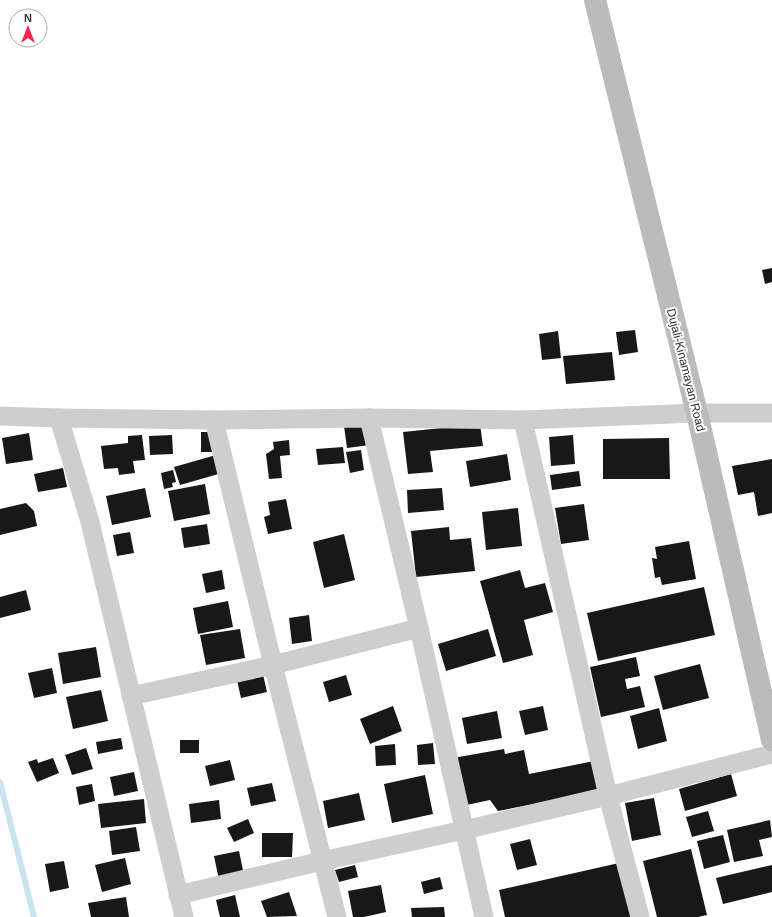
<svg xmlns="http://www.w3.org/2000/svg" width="772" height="917" font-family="Arial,sans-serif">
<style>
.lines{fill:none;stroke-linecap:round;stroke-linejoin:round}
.stream{stroke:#c9e3ef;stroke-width:6}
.building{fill:#181818}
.street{stroke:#cecece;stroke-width:19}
.secondary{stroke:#bbb;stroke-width:22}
.labels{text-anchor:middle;stroke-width:4;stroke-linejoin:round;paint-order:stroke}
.street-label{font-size:12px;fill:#313131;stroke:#fff}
</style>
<rect width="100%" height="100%" fill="#fff"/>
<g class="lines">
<polyline class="stream" points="0,782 34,917"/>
</g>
<g class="building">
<polygon points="772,268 772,282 765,284 762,270"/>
<polygon points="635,330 638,352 619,355 616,332"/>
<polygon points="558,331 561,358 542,360 539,334"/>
<polygon points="612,352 615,380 566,384 563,356"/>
<polygon points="368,423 370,445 347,448 344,426"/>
<polygon points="480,424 483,446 430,451 433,472 408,474 403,432"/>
<rect x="201" y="432" width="12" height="20"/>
<polygon points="29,433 33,460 6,464 2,438"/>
<polygon points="142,435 145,460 133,461 135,473 119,475 118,468 104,469 101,446 128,443 128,436"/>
<polygon points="172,435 173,454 150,455 149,436"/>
<polygon points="573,435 575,464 551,466 549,437"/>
<polygon points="669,438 670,479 603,479 603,439"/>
<polygon points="289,440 290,455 280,456 282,478 269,479 266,454 274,449 273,442"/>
<polygon points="343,447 345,463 318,465 316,449"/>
<polygon points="361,450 364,470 350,473 346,452"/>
<polygon points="507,454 511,480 470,487 466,461"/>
<polygon points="216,455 222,473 180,485 174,467"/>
<polygon points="772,459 772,513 758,516 754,492 738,495 732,466"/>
<polygon points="63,468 67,487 38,492 34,474"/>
<polygon points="173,470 176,482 172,483 173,487 164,489 161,473"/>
<polygon points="579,471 581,486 552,490 550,475"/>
<polygon points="205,484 210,514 174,521 168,491"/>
<polygon points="145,488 151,517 112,525 106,496"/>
<polygon points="442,488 444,510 408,513 407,490"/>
<polygon points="286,499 292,529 268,534 264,517 270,515 268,502"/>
<polygon points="26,503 34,511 37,526 0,535 0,509"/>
<polygon points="584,504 589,540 561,544 555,508"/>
<polygon points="518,508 522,546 486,550 482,512"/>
<polygon points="207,524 210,544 184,548 181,528"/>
<polygon points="449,527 450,540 471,538 475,571 416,577 411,531"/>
<polygon points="130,532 134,553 117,556 113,535"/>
<polygon points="344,534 355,580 324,588 313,542"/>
<polygon points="689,541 696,579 662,585 660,577 655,578 652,558 657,559 655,547"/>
<polygon points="222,570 225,589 206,593 202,574"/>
<polygon points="520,570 525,588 545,583 553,612 524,620 533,655 503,663 480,581"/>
<polygon points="704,587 715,635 598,661 587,613"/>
<polygon points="26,590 31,610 0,618 0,597"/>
<polygon points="228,601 233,627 198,634 193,608"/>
<polygon points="309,615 312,641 292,644 289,618"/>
<polygon points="240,629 245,658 206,665 200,635"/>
<polygon points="488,629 496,656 446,671 438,644"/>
<polygon points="96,647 101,677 63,684 58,653"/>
<polygon points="636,657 640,676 625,679 627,689 640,686 645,707 601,717 590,667"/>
<polygon points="700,664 709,698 663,710 654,676"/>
<polygon points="52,668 57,693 34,698 28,673"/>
<polygon points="262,670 267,692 241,698 236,676"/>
<polygon points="346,675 352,695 329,702 323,682"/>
<polygon points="101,690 108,721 73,729 66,697"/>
<polygon points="393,706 402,731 370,744 360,719"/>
<polygon points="543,706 548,730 525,735 519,711"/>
<polygon points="659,708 667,741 638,749 630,716"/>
<polygon points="497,711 502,738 467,744 462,718"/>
<polygon points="121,738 123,749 98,754 96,742"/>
<rect x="180" y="740" width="19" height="13"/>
<polygon points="433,743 435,764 418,765 417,745"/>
<polygon points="395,744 396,765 376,766 375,746"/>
<polygon points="86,748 93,769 72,775 65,755"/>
<polygon points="504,749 505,754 524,750 529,774 594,761 600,791 498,811 490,800 462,806 453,758"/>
<polygon points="53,758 59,773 37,782 28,762 37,759 38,763"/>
<polygon points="230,760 235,780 210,786 205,766"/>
<polygon points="134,772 138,791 114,796 110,777"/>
<polygon points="731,774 737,796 685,811 679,789"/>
<polygon points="425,775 433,814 392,823 384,784"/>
<polygon points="272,783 276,801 251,806 247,788"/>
<polygon points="92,784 95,801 79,805 76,787"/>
<polygon points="359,793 365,820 328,828 323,801"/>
<polygon points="654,798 661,835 632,841 625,803"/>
<polygon points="144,799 146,823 101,828 98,804"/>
<polygon points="219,800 221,819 191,823 189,804"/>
<polygon points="708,811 714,831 692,837 686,817"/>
<polygon points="248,819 254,833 234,842 227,828"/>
<polygon points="770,820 772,837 759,840 763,856 734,862 727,830"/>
<polygon points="136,827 140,851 112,855 109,831"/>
<polygon points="262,833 293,833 292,857 262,857"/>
<polygon points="723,835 730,862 704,869 697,841"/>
<polygon points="530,839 537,865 517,870 510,844"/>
<polygon points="691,849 707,915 698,917 657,917 643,861"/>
<polygon points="239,851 244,875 219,880 214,856"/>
<polygon points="125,858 131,884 102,892 95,865"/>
<polygon points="64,861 69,888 50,892 45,864"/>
<polygon points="619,863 631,917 505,917 499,890"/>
<polygon points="355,865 358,877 339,882 335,870"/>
<polygon points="772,865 772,892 723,904 716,878"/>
<polygon points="440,877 443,889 424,894 421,882"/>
<polygon points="381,885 386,912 364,917 353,917 348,891"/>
<polygon points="289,892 297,916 267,917 261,901"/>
<polygon points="235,895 240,917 220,917 216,900"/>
<polygon points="126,897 129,917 91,917 88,903"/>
<polygon points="444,907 445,917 412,917 411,908"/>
</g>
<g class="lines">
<g class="street">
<polyline points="0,416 59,418 214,420 369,418 523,420 697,413 772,413"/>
<polyline points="59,418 90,522 184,917"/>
<polyline points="369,418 419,628 484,917"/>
<polyline points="214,420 273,665 337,917"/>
<polyline points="523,420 608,796 640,917"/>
<polyline points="131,696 273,665 419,628"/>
<polyline points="178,895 322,861 464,830 608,796 772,754"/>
</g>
<polyline class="secondary" points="595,0 697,413 772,740"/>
</g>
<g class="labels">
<g class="street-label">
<text transform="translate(686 370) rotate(76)" y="4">Dujali-Kinamayan Road</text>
</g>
</g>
<g transform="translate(28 28)"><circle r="19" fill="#ffffff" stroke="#adadad"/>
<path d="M0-3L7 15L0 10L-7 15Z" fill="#f22846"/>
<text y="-6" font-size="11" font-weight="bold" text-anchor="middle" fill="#313131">N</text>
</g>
</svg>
